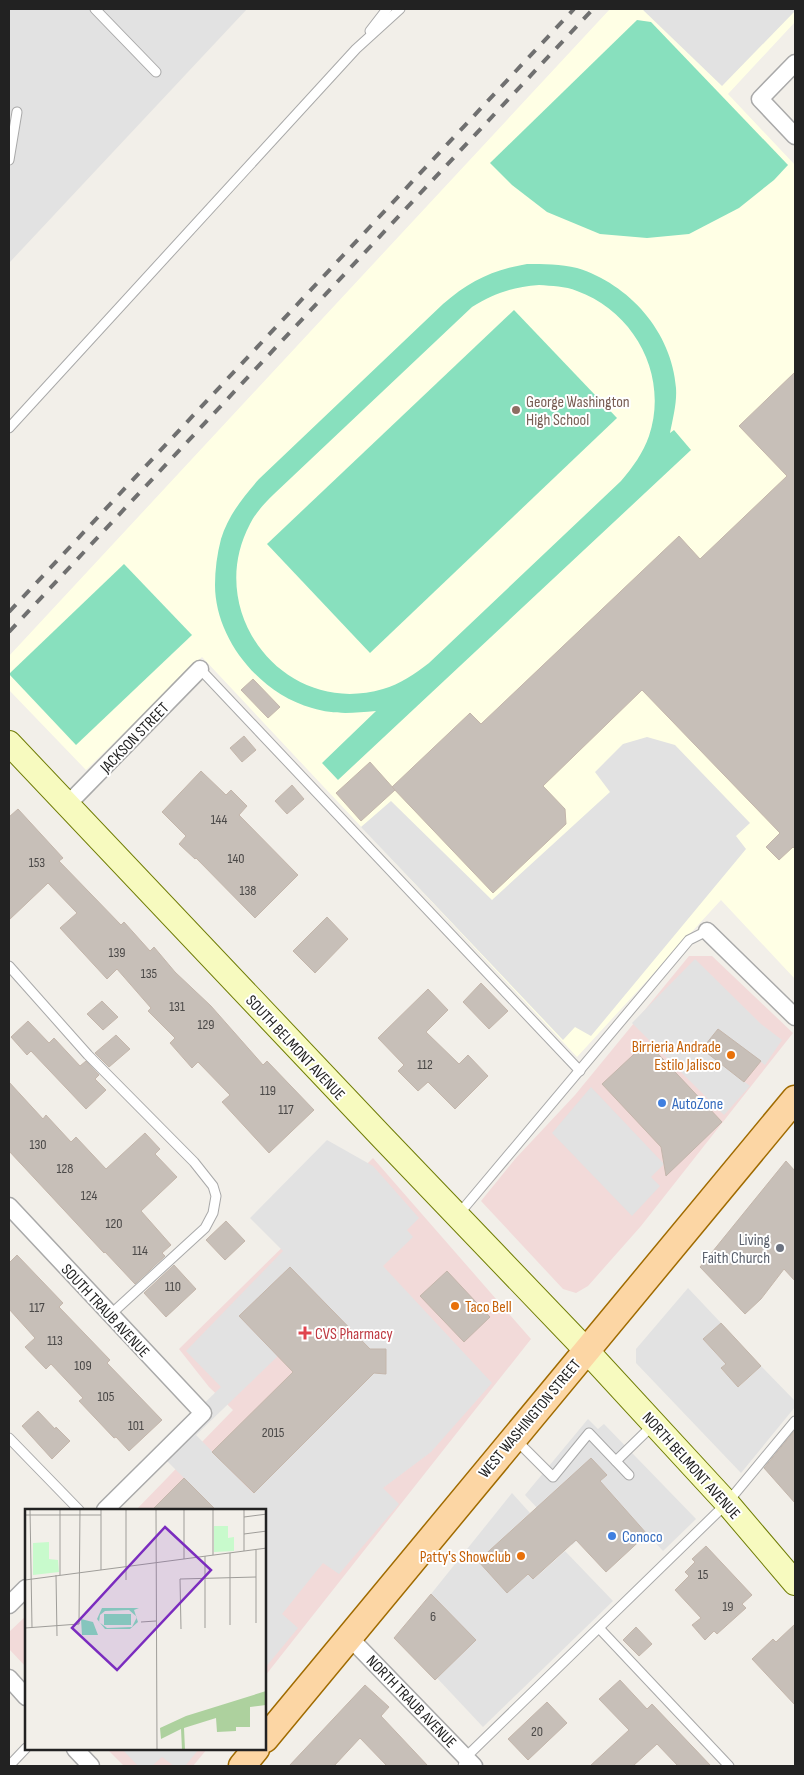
<svg xmlns="http://www.w3.org/2000/svg" width="804" height="1775" font-family="'Sofia Sans Condensed',sans-serif">
<style>
.commercial{fill:#f2dad9}
.education{fill:#ffffe5}
.pitch{fill:#88e0be;fill-rule:evenodd}
.parking{fill:#e2e2e2;fill-rule:evenodd}
.building{fill:#c7bfb8;stroke:#c4b6ab}
.lines{fill:none;stroke-linecap:round;stroke-linejoin:round}
.service-casing{stroke:#a9a9a9;stroke-width:11}
.minor-casing{stroke:#a9a9a9;stroke-width:19}
.secondary-casing{stroke:#707d05;stroke-width:26}
.primary-casing{stroke:#a06b00;stroke-width:29}
.service{stroke:#fff;stroke-width:9}
.minor{stroke:#fff;stroke-width:16}
.secondary{stroke:#f7fabf;stroke-width:24}
.primary{stroke:#fcd6a4;stroke-width:26}
.rail{stroke:#707070;stroke-width:4;stroke-dasharray:10 10;stroke-linecap:butt}
.education-dot{fill:#8d6e63;stroke:#fff;stroke-width:2}
.food-dot{fill:#e8710a;stroke:#fff;stroke-width:2}
.shop-dot{fill:#3f7fe0;stroke:#fff;stroke-width:2}
.worship-dot{fill:#6b7280;stroke:#fff;stroke-width:2}
.health-dot{fill:#e0444e;stroke:#fff;stroke-width:2}
.labels{text-anchor:middle;stroke-width:4;stroke-linejoin:round;paint-order:stroke}
.number-label{font-size:14px;fill:#4b4948}
.education-label{font-size:16px;fill:#785e54;stroke:#fff;text-anchor:start}
.street-label{font-size:16px;fill:#222;stroke:#fff}
.food-label{font-size:16px;fill:#c56008;stroke:#fff;text-anchor:end}
.shop-label{font-size:16px;fill:#366cbe;stroke:#fff;text-anchor:start}
.worship-label{font-size:16px;fill:#5b616d;stroke:#fff;text-anchor:end}
.health-label{font-size:16px;fill:#be3a42;stroke:#fff;text-anchor:start}
.inset-road{fill:none;stroke:#9f9d99;stroke-width:1}
.view{fill:#7b2cbf;fill-opacity:0.15;stroke:#7b2cbf;stroke-width:2.5}
.inset-edge{fill:none;stroke:#222;stroke-width:2.5}
</style>
<rect width="100%" height="100%" fill="#f2efe9"/>
<g class="commercial">
<polygon points="689,956 712,956 793,1033 641,1226 588,1286 576,1293 563,1289 481,1201 516,1158 575,1095"/>
<polygon points="373,1158 531,1339 265,1676 265,1510 136,1510 233,1410 209,1387 179,1349"/>
<polygon points="26,1616 26,1667 9,1649 9,1632"/>
<polygon points="107,1749 207,1749 193,1766 124,1766"/>
</g>
<polygon class="education" points="610,9 795,9 795,22 728,94 795,165 795,979 721,900 577,1057 202,657 86,770 9,690 9,656"/>
<g class="pitch">
<polygon points="637,20 651,22 788,165 774,180 739,208 689,234 647,238 600,234 547,212 512,185 490,163"/>
<path d="M527,264c16,0 34,0 50,4 52,16 95,64 99,120 1,15 -3,30 -6,45l4,-3 17,20 -353,330 -16,-17 54,-52c-24,2 -41,4 -64,-3 -52,-14 -97,-69 -97,-123 0,-15 2,-31 6,-46 7,-23 22,-42 38,-60l184,-175c27,-23 49,-34 84,-40zM539,285c13,1 26,1 38,6 58,21 92,85 72,145 -6,17 -16,31 -28,45l-192,182c-14,11 -29,21 -46,26 -99,29 -180,-77 -133,-165 6,-12 15,-21 24,-30l198,-187c23,-14 40,-20 67,-22z"/>
<polygon points="514,310 617,418 370,653 267,544"/>
<polygon points="124,564 192,635 76,745 9,674"/>
</g>
<g class="parking">
<polygon points="9,9 247,9 9,263"/>
<polygon points="642,9 795,9 795,11 722,86"/>
<polygon points="647,737 675,745 750,823 736,836 746,849 591,1036 575,1027 563,1040 361,827 391,801 492,900 610,792 595,772 623,744"/>
<polygon points="695,959 761,1024 782,1040 765,1065 718,1029 702,1049 750,1086 724,1115 632,1023"/>
<polygon points="591,1087 664,1164 651,1177 660,1186 632,1216 552,1133"/>
<path d="M327,1140l46,26 46,52 -12,12 6,7 -30,29 109,117 -61,69 -48,36 16,16 -60,70 -16,-11 -41,51 16,14 -33,40v-158h-49l-60,-60 65,-63 -35,-36 97,-100 -33,-33zM290,1267l80,82h16v24h-12l-121,120 -57,-58 82,-79 -39,-40z"/>
<polygon points="688,1288 721,1323 703,1339 726,1364 721,1369 739,1387 761,1366 795,1401 795,1407 741,1473 636,1363 636,1349"/>
<polygon points="588,1419 598,1429 604,1424 696,1519 663,1551 620,1504 572,1545 525,1495"/>
<polygon points="512,1493 530,1513 478,1561 507,1592 528,1574 534,1579 565,1551 613,1601 483,1727 437,1678 475,1640 431,1594"/>
<polygon points="122,1749 199,1749 185,1766 174,1766 162,1757 152,1766 138,1766"/>
</g>
<g class="building">
<polygon points="795,372 795,849 793,847 779,860 766,847 780,833 642,690 543,786 565,809 566,824 493,893 392,787 470,713 481,724 679,536 700,559 787,476 739,426"/>
<polygon points="253,679 280,707 268,718 241,690"/>
<polygon points="244,736 256,750 242,762 230,748"/>
<polygon points="370,762 395,790 361,821 336,793"/>
<polygon points="201,771 226,795 231,790 247,806 239,815 298,875 255,918 196,858 195,859 179,844 186,836 162,812"/>
<polygon points="292,785 304,799 287,814 275,801"/>
<polygon points="18,809 63,858 59,861 121,925 124,922 150,951 154,947 175,972 211,1006 263,1065 267,1061 314,1110 269,1153 222,1102 230,1095 198,1062 192,1068 170,1043 175,1038 148,1011 151,1008 117,969 107,979 60,928 77,913 48,883 9,920 9,817"/>
<polygon points="327,917 348,939 315,973 293,951"/>
<polygon points="481,983 508,1011 489,1029 463,1002"/>
<polygon points="428,989 448,1010 426,1032 459,1064 468,1055 488,1076 455,1109 428,1082 418,1091 398,1071 404,1065 378,1038"/>
<polygon points="102,1001 118,1017 103,1030 87,1014"/>
<polygon points="28,1021 49,1043 54,1038 80,1066 86,1061 99,1075 95,1079 106,1090 86,1109 31,1051 27,1055 11,1037"/>
<polygon points="718,1029 761,1061 744,1082 702,1049"/>
<polygon points="116,1035 130,1049 109,1067 95,1053"/>
<polygon points="647,1042 722,1122 666,1176 661,1147 602,1084"/>
<polygon points="9,1082 43,1119 46,1115 71,1142 76,1137 106,1169 145,1133 160,1149 155,1154 177,1177 141,1211 171,1245 162,1253 165,1256 135,1284 105,1252 104,1253 9,1151"/>
<polygon points="786,1161 795,1171 795,1281 784,1269 761,1299 745,1314 700,1267"/>
<polygon points="226,1221 245,1241 225,1260 206,1240"/>
<polygon points="17,1255 63,1303 59,1307 110,1360 107,1363 162,1420 129,1451 116,1437 114,1438 79,1401 83,1398 51,1364 46,1369 25,1347 35,1338 9,1309 9,1263"/>
<polygon points="174,1265 196,1289 166,1317 144,1293"/>
<polygon points="290,1267 370,1349 386,1349 386,1374 374,1373 254,1493 212,1452 293,1372 239,1316"/>
<polygon points="447,1271 490,1317 464,1342 420,1296"/>
<polygon points="721,1323 761,1366 738,1387 721,1368 726,1364 703,1339"/>
<polygon points="38,1411 55,1429 56,1427 70,1441 52,1459 22,1426"/>
<polygon points="795,1430 795,1503 764,1468"/>
<polygon points="591,1458 607,1475 600,1481 647,1534 606,1572 576,1540 533,1579 528,1574 507,1593 478,1561"/>
<polygon points="184,1478 216,1510 152,1510"/>
<polygon points="706,1546 752,1595 742,1604 746,1608 717,1634 714,1631 705,1640 692,1625 701,1618 675,1590 689,1576 685,1572 695,1562 692,1559"/>
<polygon points="431,1594 476,1640 435,1680 394,1638"/>
<polygon points="795,1624 795,1705 752,1659 773,1639 776,1642"/>
<polygon points="636,1627 652,1644 639,1656 623,1640"/>
<polygon points="620,1680 647,1709 652,1704 711,1766 678,1766 657,1744 633,1766 590,1766 629,1730 599,1699"/>
<polygon points="365,1685 389,1707 381,1716 428,1766 387,1766 360,1738 334,1766 289,1766"/>
<polygon points="547,1702 567,1723 528,1760 508,1739"/>
</g>
<g class="lines">
<defs>
<g id="service">
<polyline points="95,9 156,72"/>
<polyline points="370,31 387,9"/>
<polyline points="9,160 17,112"/>
<polyline points="9,428 356,49 400,9"/>
<polyline points="200,669 580,1071"/>
<polyline points="9,966 88,1055 194,1162 213,1186 216,1196 213,1213 205,1228 110,1315"/>
<polyline points="458,1215 689,940 707,931"/>
<polyline points="9,1438 79,1510"/>
<polyline points="516,1440 553,1477 589,1433 629,1475"/>
<polyline points="616,1461 654,1424"/>
<polyline points="599,1628 729,1766"/>
<polyline points="9,1766 26,1748"/>
<polyline points="463,1766 466,1757 727,1503 795,1421"/>
</g>
<g id="minor">
<polyline points="795,63 760,99 795,136"/>
<polyline points="67,805 200,669"/>
<polyline points="707,931 795,1017"/>
<polyline points="9,1206 203,1413 105,1510"/>
<polyline points="9,1605 26,1588"/>
<polyline points="349,1637 474,1766"/>
<polyline points="9,1678 26,1697"/>
<polyline points="75,1749 91,1766"/>
</g>
<polyline id="secondary" points="9,743 382,1137 586,1350 727,1503 795,1583"/>
<g id="primary">
<polyline points="265,1739 795,1099"/>
<polyline points="242,1766 256,1749"/>
</g>
</defs>
<use href="#service" class="service-casing"/>
<use href="#minor" class="minor-casing"/>
<use href="#secondary" class="secondary-casing"/>
<use href="#primary" class="primary-casing"/>
<use href="#service" class="service"/>
<use href="#minor" class="minor"/>
<use href="#secondary" class="secondary"/>
<use href="#primary" class="primary"/>
<g class="rail">
<polyline points="9,612 574,9"/>
<polyline points="9,632 593,9"/>
</g>
</g>
<circle class="education-dot" cx="516" cy="410" r="5"/>
<g class="food-dot">
<circle cx="731" cy="1055" r="5"/>
<circle cx="455" cy="1306" r="5"/>
<circle cx="521" cy="1556" r="5"/>
</g>
<g class="shop-dot">
<circle cx="662" cy="1103" r="5"/>
<circle cx="612" cy="1536" r="5"/>
</g>
<circle class="worship-dot" cx="780" cy="1248" r="5"/>
<path class="health-dot" d="M302.5 1325.5h5v5h5v5h-5v5h-5v-5h-5v-5h5z"/>
<g class="labels">
<g class="number-label">
<text x="219" y="824">144</text>
<text x="236" y="863">140</text>
<text x="37" y="867">153</text>
<text x="248" y="895">138</text>
<text x="117" y="957">139</text>
<text x="149" y="978">135</text>
<text x="177" y="1011">131</text>
<text x="206" y="1029">129</text>
<text x="425" y="1069">112</text>
<text x="268" y="1095">119</text>
<text x="286" y="1114">117</text>
<text x="38" y="1149">130</text>
<text x="65" y="1173">128</text>
<text x="89" y="1200">124</text>
<text x="114" y="1228">120</text>
<text x="140" y="1255">114</text>
<text x="173" y="1291">110</text>
<text x="37" y="1312">117</text>
<text x="55" y="1345">113</text>
<text x="83" y="1370">109</text>
<text x="106" y="1401">105</text>
<text x="136" y="1430">101</text>
<text x="273" y="1437">2015</text>
<text x="703" y="1579">15</text>
<text x="728" y="1611">19</text>
<text x="433" y="1621">6</text>
<text x="537" y="1736">20</text>
</g>
<g class="education-label">
<text x="526" y="407">George Washington<tspan x="526" dy="18">High School</tspan></text>
</g>
<g class="street-label">
<text transform="translate(134 737) rotate(-46)" y="6">JACKSON STREET</text>
<text transform="translate(296 1047) rotate(47)" y="6">SOUTH BELMONT AVENUE</text>
<text transform="translate(106 1310) rotate(47)" y="6">SOUTH TRAUB AVENUE</text>
<text transform="translate(529 1418) rotate(-50)" y="6">WEST WASHINGTON STREET</text>
<text transform="translate(692 1465) rotate(48)" y="6">NORTH BELMONT AVENUE</text>
<text transform="translate(412 1701) rotate(46)" y="6">NORTH TRAUB AVENUE</text>
</g>
<g class="food-label">
<text x="721" y="1052">Birrieria Andrade<tspan x="721" dy="18">Estilo Jalisco</tspan></text>
<text x="465" y="1312" text-anchor="start">Taco Bell</text>
<text x="511" y="1562">Patty's Showclub</text>
</g>
<g class="shop-label">
<text x="672" y="1109">AutoZone</text>
<text x="622" y="1542">Conoco</text>
</g>
<g class="worship-label">
<text x="770" y="1245">Living<tspan x="770" dy="18">Faith Church</tspan></text>
</g>
<g class="health-label">
<text x="315" y="1339">CVS Pharmacy</text>
</g>
</g>
<g transform="translate(25 1509)">
<rect width="241" height="241" fill="#f2efe9"/>
<path d="M241,182v14l-16,2v20h-14v4l-19,1 -1,-14 -32,10 1,22h-3l-1,-21 -20,10 -1,-11 26,-12z" fill="#add19e"/>
<path d="M189,17h14v12l6,-1v14l-20,1zM24,33v17l9,1 1,12 -26,3v-32z" fill="#c8facc"/>
<path d="M77,99h37l-5,2 4,12 -8,7h-25l-8,-10zM104,101l8,7 -5,10 -25,1 -8,-6 1,-7 5,-4zM79,105h27v11h-27zM56,110l12,3 5,13h-16z" fill="#88e0be" fill-rule="evenodd"/>
<path class="inset-road" d="M5,0l2,119M35,0v66M76,0v61M101,0v71M131,0l1,241M159,0v50M188,0v46M219,0v42M0,6h76M219,8l23,-3M219,25l23,-3M231,41v73M205,44v72M180,47v72M31,66l1,61M0,71l242,-32M116,113l15,-1M0,119l54,-4 1,-115M156,120l-1,-50 76,-2"/>
<path class="view" d="M140,18l46,43 -94,100 -45,-42z"/>
<rect width="241" height="241" class="inset-edge"/>
</g>
<rect width="804" height="1775" fill="none" stroke="#222222" stroke-width="20"/>
</svg>
